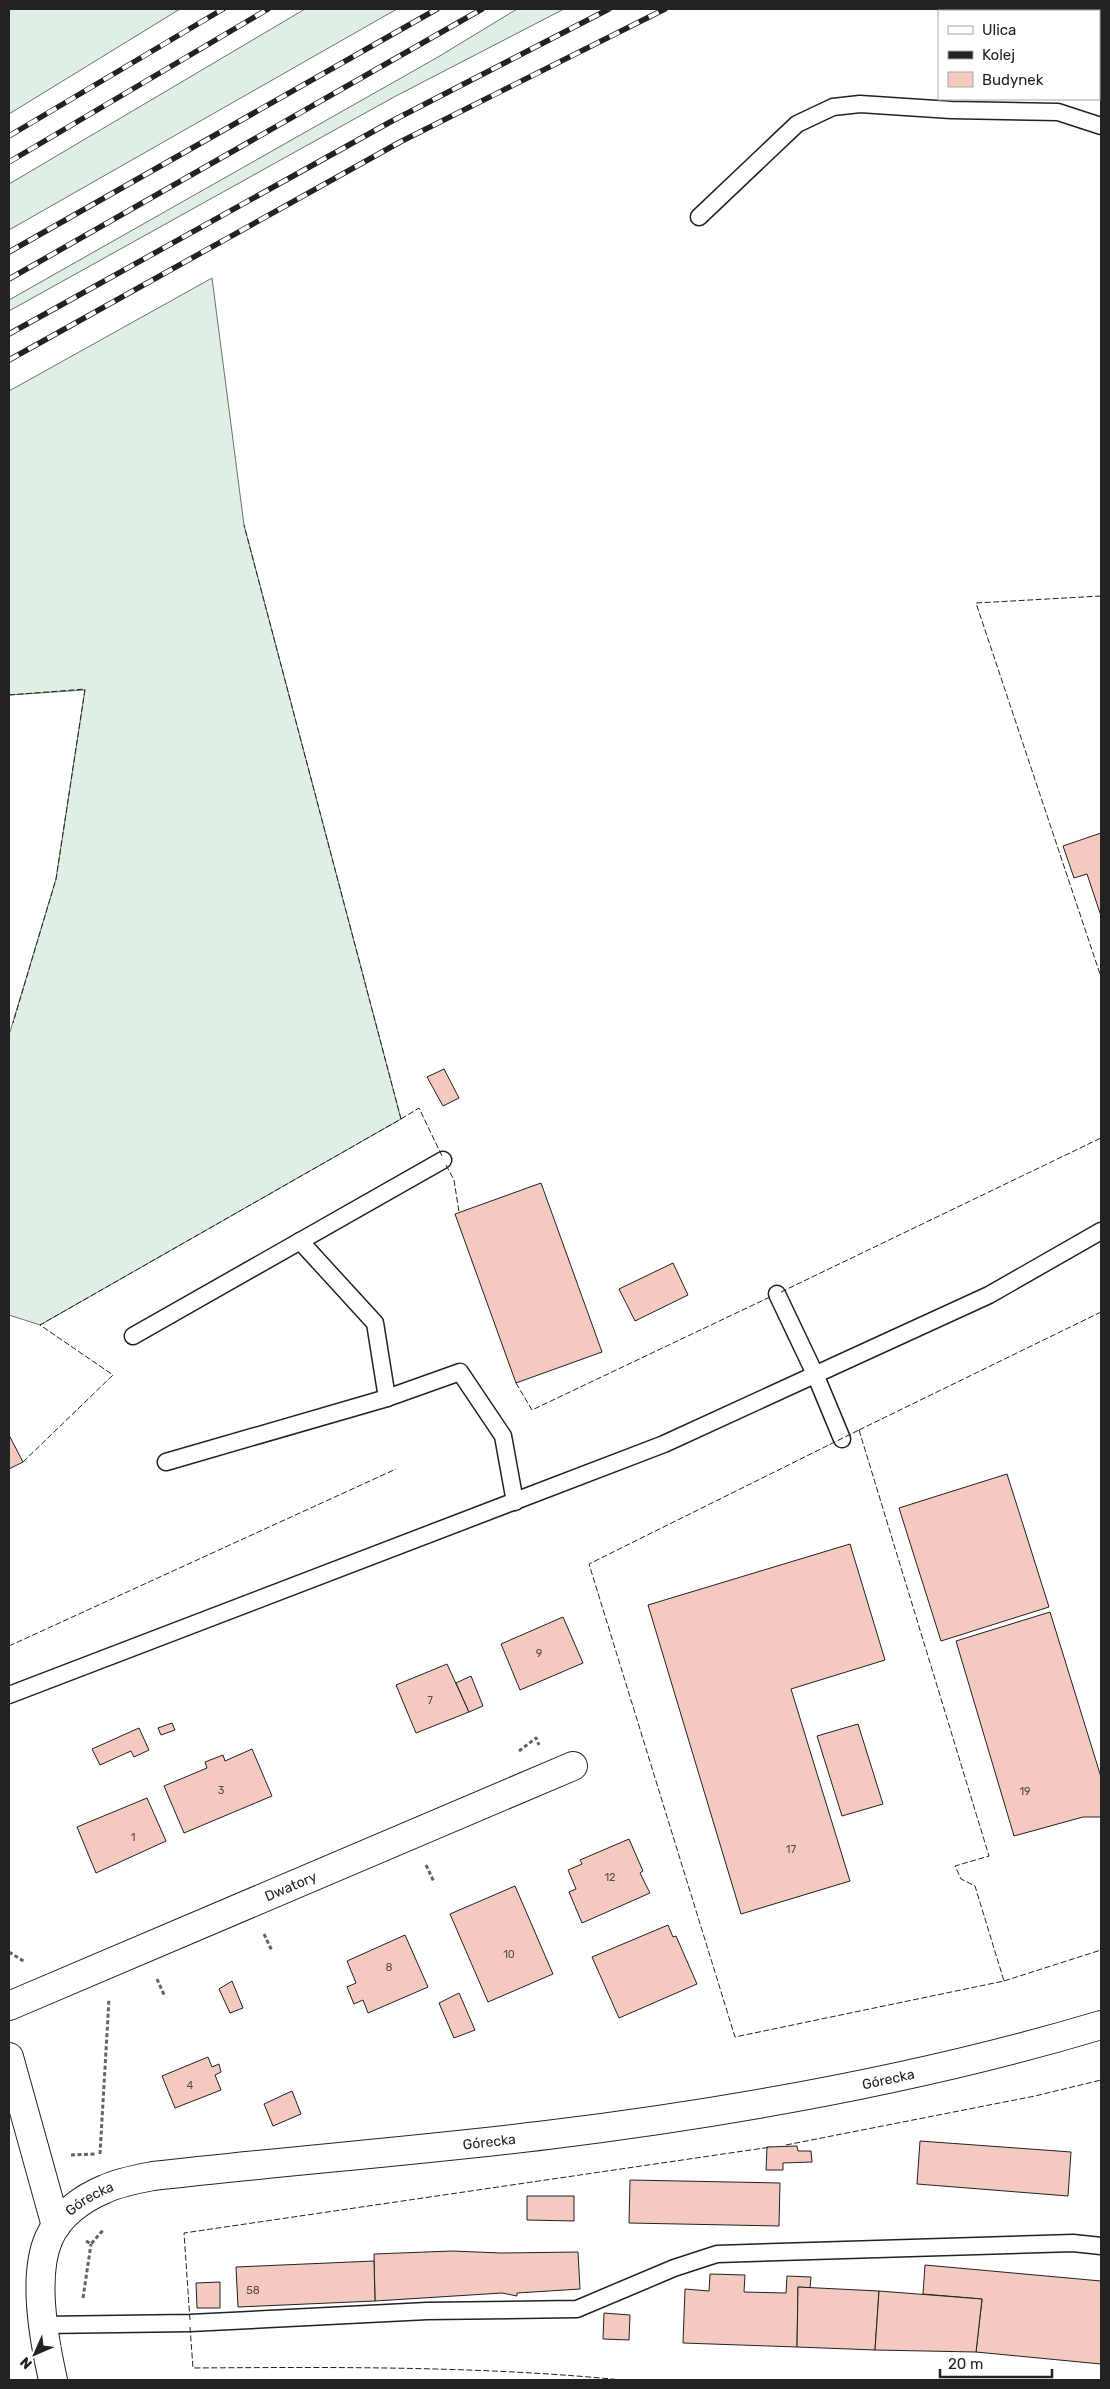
<svg xmlns="http://www.w3.org/2000/svg" width="1110" height="2389" font-family="Rubik,sans-serif">
<style>
.grass{fill:#e0efe3;stroke:#6f6f6f}
.building{fill:#f3c9c0;stroke:#222}
.lines{fill:none;stroke-linecap:round;stroke-linejoin:round}
.service-casing{stroke:#222;stroke-width:19}
.minor-casing{stroke:#222;stroke-width:30}
.tertiary-casing{stroke:#222;stroke-width:30}
.path{stroke:#646464;stroke-width:3;stroke-dasharray:4 2.5;stroke-linecap:butt}
.service{stroke:#fff;stroke-width:16}
.minor{stroke:#fff;stroke-width:28}
.tertiary{stroke:#fff;stroke-width:28}
.rail-casing{stroke:#222;stroke-width:5.5}
.rail{stroke:#fff;stroke-width:4;stroke-dasharray:11;stroke-linecap:butt}
.fence{stroke:#222;stroke-width:1;stroke-dasharray:6 2.5;stroke-linecap:butt}
.labels{text-anchor:middle;stroke-width:4;stroke-linejoin:round;paint-order:stroke}
.number-label{font-size:11px;fill:#564c4a}
.street-label{font-size:14px;fill:#222;stroke:#fff}
</style>
<rect width="100%" height="100%" fill="#fff"/>
<g class="grass">
<polygon points="9,9 180,9 9,114"/>
<polygon points="305,9 397,9 9,230 9,184"/>
<polygon points="517,9 564,9 394,97 9,311 9,300 438,57"/>
<polygon points="212,278 244,525 401,1119 40,1325 9,1315 9,1035 56,879 85,690 9,695 9,391"/>
</g>
<g class="building">
<polygon points="1101,833 1101,916 1087,874 1074,878 1063,846"/>
<polygon points="444,1069 459,1098 443,1106 427,1077"/>
<polygon points="541,1183 602,1352 516,1383 455,1214"/>
<polygon points="673,1263 688,1295 635,1321 619,1289"/>
<polygon points="9,1435 23,1462 9,1469"/>
<polygon points="1007,1474 1049,1607 941,1641 899,1508"/>
<polygon points="850,1544 885,1660 791,1689 850,1881 741,1914 648,1605"/>
<polygon points="1050,1612 1101,1777 1101,1817 1083,1817 1014,1836 956,1641"/>
<polygon points="563,1617 583,1663 520,1690 501,1644"/>
<polygon points="447,1664 469,1712 416,1733 396,1685"/>
<polygon points="471,1676 483,1706 469,1712 456,1683"/>
<polygon points="172,1723 175,1730 161,1735 158,1728"/>
<polygon points="858,1724 883,1804 842,1816 817,1736"/>
<polygon points="139,1728 149,1750 134,1757 131,1751 100,1765 92,1749"/>
<polygon points="252,1749 272,1796 184,1833 164,1786 207,1768 205,1762 223,1755 225,1761"/>
<polygon points="147,1798 166,1841 96,1873 77,1827"/>
<polygon points="629,1839 643,1871 640,1873 650,1893 582,1923 569,1892 576,1889 568,1870 582,1864 580,1860"/>
<polygon points="515,1886 553,1974 488,2002 450,1914"/>
<polygon points="668,1925 673,1937 676,1936 697,1984 619,2018 592,1957"/>
<polygon points="405,1935 428,1987 368,2013 363,2000 354,2004 347,1987 356,1983 347,1961"/>
<polygon points="232,1981 243,2008 230,2013 219,1989"/>
<polygon points="459,1993 475,2030 454,2038 439,2003"/>
<polygon points="208,2057 212,2067 219,2064 221,2072 215,2075 221,2090 175,2108 162,2076"/>
<polygon points="292,2091 301,2114 273,2126 264,2104"/>
<polygon points="920,2141 1071,2152 1068,2196 917,2184"/>
<polygon points="797,2146 798,2151 811,2151 812,2162 783,2163 783,2170 766,2170 767,2147"/>
<polygon points="630,2180 780,2183 779,2226 629,2223"/>
<polygon points="527,2196 574,2196 574,2221 527,2220"/>
<polygon points="452,2251 501,2253 578,2252 580,2289 517,2293 517,2296 502,2293 375,2301 374,2254"/>
<polygon points="374,2261 375,2301 238,2307 236,2267"/>
<polygon points="925,2265 1101,2281 1101,2364 976,2352 982,2299 923,2294"/>
<polygon points="710,2274 745,2275 744,2292 786,2293 787,2276 811,2277 810,2288 798,2287 797,2347 683,2343 685,2289 709,2291"/>
<polygon points="220,2282 220,2308 197,2308 196,2283"/>
<polygon points="798,2287 879,2291 875,2350 797,2347"/>
<polygon points="879,2291 982,2299 976,2352 875,2350"/>
<polygon points="604,2313 630,2315 629,2340 603,2339"/>
</g>
<g class="lines">
<defs>
<g id="service">
<polyline points="699,217 797,124 833,107 860,104 951,110 1058,112 1101,126"/>
<polyline points="300,1241 375,1323 387,1398"/>
<polyline points="777,1294 815,1374 842,1439"/>
<polyline points="133,1336 443,1160"/>
<polyline points="166,1462 387,1398 460,1372 503,1436 515,1502"/>
<polyline points="9,1695 664,1444 989,1295 1101,1231"/>
<polyline points="44,2325 190,2323 427,2311 577,2309 674,2268 717,2254 1073,2243 1101,2246"/>
</g>
<g id="minor">
<path id="s1" d="M9,2006l564,-240"/>
</g>
<g id="tertiary">
<polyline points="9,2057 56,2226"/>
<path id="s2" d="M53,2380c-9,-40 -21,-104 -4,-142 10,-23 34,-40 56,-49 15,-7 32,-10 48,-13 131,-15 263,-25 394,-41 187,-23 374,-56 554,-110"/>
</g>
</defs>
<use href="#service" class="service-casing"/>
<use href="#minor" class="minor-casing"/>
<use href="#tertiary" class="tertiary-casing"/>
<g class="path">
<polyline points="519,1751 536,1738 539,1745"/>
<polyline points="426,1865 434,1882"/>
<polyline points="264,1934 272,1951"/>
<polyline points="9,1952 25,1962"/>
<polyline points="157,1979 165,1997"/>
<polyline points="100,2154 109,1999"/>
<polyline points="71,2155 97,2154"/>
<polyline points="86,2241 91,2244 104,2229"/>
<polyline points="83,2298 91,2244"/>
</g>
<use href="#service" class="service"/>
<use href="#minor" class="minor"/>
<use href="#tertiary" class="tertiary"/>
<defs>
<g id="rail">
<polyline points="9,136 223,9"/>
<polyline points="9,162 268,9"/>
<polyline points="9,252 437,9"/>
<polyline points="9,279 482,9"/>
<polyline points="9,334 392,121 609,9"/>
<polyline points="9,360 400,142 665,9"/>
</g>
</defs>
<use href="#rail" class="rail-casing"/>
<use href="#rail" class="rail"/>
<g class="fence">
<polyline points="1101,596 976,603 1101,977"/>
<polyline points="9,695 85,689 56,879 13,1023"/>
<polyline points="401,1119 419,1108 442,1156"/>
<polyline points="446,1165 454,1180 459,1212"/>
<polyline points="781,1292 1101,1138"/>
<polyline points="516,1383 532,1410 772,1296"/>
<polygon points="859,1430 989,1856 955,1866 961,1879 975,1886 1004,1981 735,2037 589,1564"/>
<polyline points="859,1430 1101,1312"/>
<polyline points="23,1462 113,1375 40,1325 401,1119 244,525"/>
<polyline points="9,1646 396,1469"/>
<polyline points="1004,1981 1101,1950"/>
<polyline points="786,2145 1035,2096 1101,2080"/>
<polyline points="190,2320 184,2233 771,2147"/>
<path d="M190,2327l3,41c143,-1 287,-2 429,12"/>
</g>
</g>
<g class="labels">
<g class="number-label">
<text x="539" y="1657">9</text>
<text x="430" y="1704">7</text>
<text x="221" y="1794">3</text>
<text x="1025" y="1795">19</text>
<text x="133" y="1841">1</text>
<text x="791" y="1853">17</text>
<text x="610" y="1881">12</text>
<text x="509" y="1958">10</text>
<text x="389" y="1971">8</text>
<text x="190" y="2089">4</text>
<text x="253" y="2294">58</text>
</g>
<g class="street-label">
<text dy="5" stroke="none"><textPath href="#s1" startOffset="306">Dwatory</textPath></text>
<text dy="5" stroke="none"><textPath href="#s2" startOffset="1012">Górecka</textPath></text>
<text dy="5" stroke="none"><textPath href="#s2" startOffset="608">Górecka</textPath></text>
<text dy="5" stroke="none"><textPath href="#s2" startOffset="202">Górecka</textPath></text>
</g>
</g>
<rect width="1110" height="2389" fill="none" stroke="#222222" stroke-width="20"/>
<rect x="938" y="10" width="162" height="90" fill="#ffffff" stroke="#a7a7a7"/>
<rect x="948" y="26" width="25" height="8" fill="#ffffff" stroke="#a7a7a7"/>
<text x="982" y="35" font-size="15" fill="#222222">Ulica</text>
<rect x="948" y="51" width="25" height="8" fill="#222222" stroke="#a7a7a7"/>
<text x="982" y="60" font-size="15" fill="#222222">Kolej</text>
<rect x="948" y="72" width="25" height="15" fill="#f3c9c0" stroke="#a7a7a7"/>
<text x="982" y="85" font-size="15" fill="#222222">Budynek</text>
<g transform="translate(35 2354) rotate(225)" stroke="#ffffff" stroke-width="4" paint-order="stroke">
<path d="M0-4L9 19L0 12L-9 19Z" fill="#222222"/>
<text y="-8" font-size="14" font-weight="bold" text-anchor="middle" fill="#222222">N</text>
</g>
<path d="M940 2369v8h112v-8" fill="none" stroke="#222222" stroke-width="2.5"/>
<text x="948" y="2369" font-size="15" fill="#222222" stroke="#ffffff" stroke-width="4" paint-order="stroke">20 m</text>
</svg>
